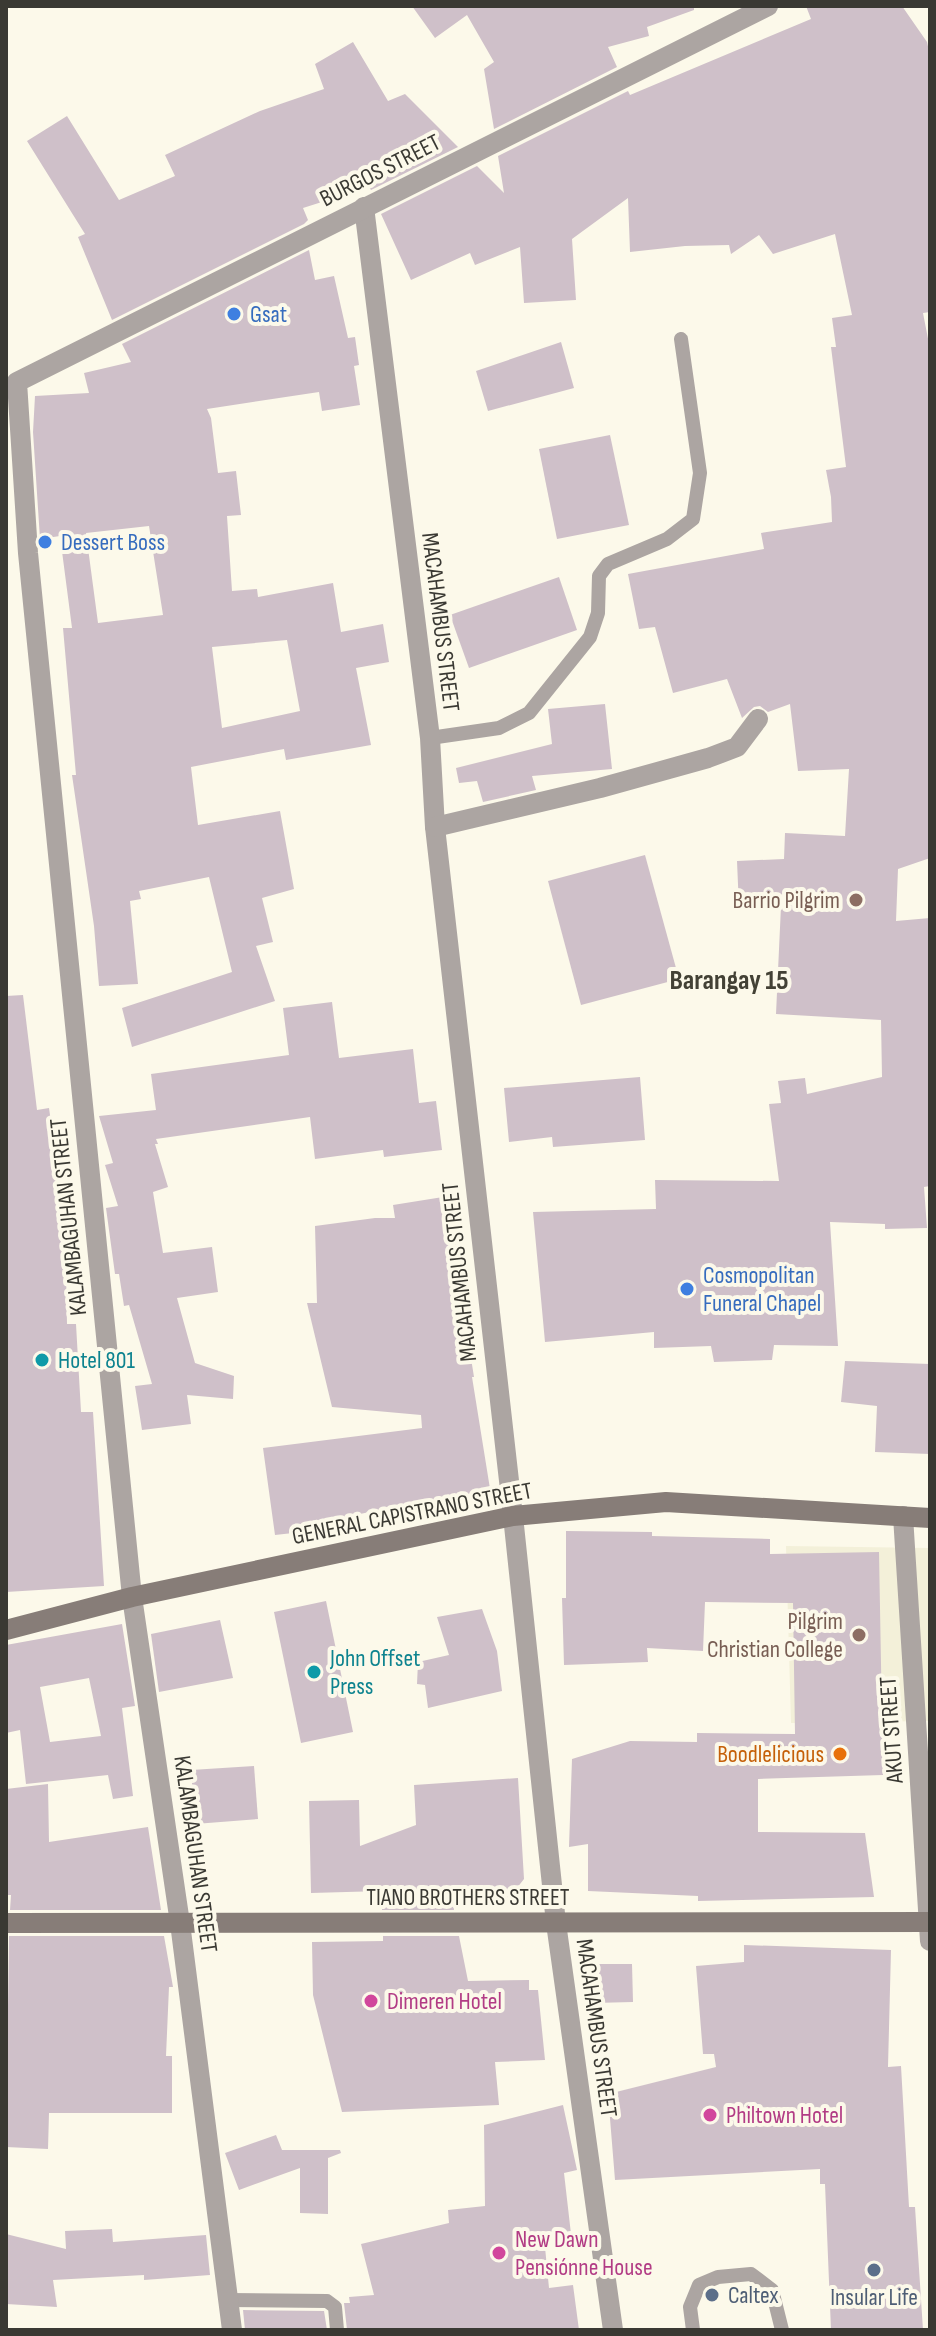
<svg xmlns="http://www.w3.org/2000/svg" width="936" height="2336" font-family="'Sofia Sans Condensed',sans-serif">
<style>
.built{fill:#f3f0d9}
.building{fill:#cfc0c9;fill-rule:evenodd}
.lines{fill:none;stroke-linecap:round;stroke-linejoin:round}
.lane{stroke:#aca5a2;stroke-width:14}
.street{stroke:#aca5a2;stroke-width:20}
.secondary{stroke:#877d78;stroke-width:20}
.shop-dot{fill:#3f7fe0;stroke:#fcf9ea;stroke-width:3}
.education-dot{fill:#8d6e63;stroke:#fcf9ea;stroke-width:3}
.culture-dot{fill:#0f9aa8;stroke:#fcf9ea;stroke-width:3}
.food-dot{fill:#e8710a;stroke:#fcf9ea;stroke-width:3}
.hotel-dot{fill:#d1479c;stroke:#fcf9ea;stroke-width:3}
.service-dot{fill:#5c6f8a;stroke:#fcf9ea;stroke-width:3}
.labels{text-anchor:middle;stroke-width:8;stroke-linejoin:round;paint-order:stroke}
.street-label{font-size:24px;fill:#3a3933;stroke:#fcf9ea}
.shop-label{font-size:24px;fill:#366cbe;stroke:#fcf9ea;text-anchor:start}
.education-label{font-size:24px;fill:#785e54;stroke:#fcf9ea;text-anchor:end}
.culture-label{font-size:24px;fill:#0d838f;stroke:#fcf9ea;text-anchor:start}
.food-label{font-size:24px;fill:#c56008;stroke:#fcf9ea;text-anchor:end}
.hotel-label{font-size:24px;fill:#b23c85;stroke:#fcf9ea;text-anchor:start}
.service-label{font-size:24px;fill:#4e5e75;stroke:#fcf9ea;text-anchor:start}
.quarter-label{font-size:28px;font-weight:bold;fill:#434135;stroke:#fcf9ea}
</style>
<rect width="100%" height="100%" fill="#fcf9ea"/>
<polygon class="built" points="786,1546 930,1548 930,1721 791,1723"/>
<g class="building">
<polygon points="412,6 694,6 694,10 647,27 649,36 608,47 617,67 494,129 484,69 494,62 467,15 435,38"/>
<polygon points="806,6 902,6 927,42 930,55 930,312 923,313 930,349 930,858 898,869 896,921 930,918 930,1186 924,1187 927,1228 885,1229 885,1224 830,1222 838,1346 774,1345 772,1360 714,1362 711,1346 654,1348 654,1332 545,1342 533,1212 656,1209 655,1180 779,1181 769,1104 781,1103 778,1081 805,1078 807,1094 882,1077 881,1020 776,1014 781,906 739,908 737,861 784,859 785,833 845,836 849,769 798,771 790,704 768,712 760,706 754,707 742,718 727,679 673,693 655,627 639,629 628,574 764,549 761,533 832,522 831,497 826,470 846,467 831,347 836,347 832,318 852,315 835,234 773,254 759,235 731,254 729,245 685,246 630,252 628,198 572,239 576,300 524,303 520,247 475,265 470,253 411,280 381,214 477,166 504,193 498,156 628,91 630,95 811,19"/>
<polygon points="353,42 388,101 405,94 458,147 371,190 369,187 303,208 308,220 304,224 112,320 78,237 85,234 27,141 67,116 119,200 175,176 165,155 260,111 324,89 315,64"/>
<path d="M309,250l6,30 19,-4 14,62 7,-1 4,28 -5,1 6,39 -38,6 -3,-19 -112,17 4,9 7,55 18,-2 5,44 -14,1 5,75 25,-2 1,8 75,-14 8,49 42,-8 6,38 -33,6 15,77 -85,15 -2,-11 -93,18 7,58 82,-14 14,78 -32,9 11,44 -17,4 19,55 -143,46 -10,-39 110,-36 -23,-95 -70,14 2,8 -11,2 8,83 -39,2 -5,-60 -22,-151h4l-13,-147h9l-12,-92 -20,3 -7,-107 2,-36 54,-3 -5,-20 47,-11 -9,-18zM149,526l14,89 -65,8 -12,-90zM287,640l13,71 -78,17 -10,-81z"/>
<polygon points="561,342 574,388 488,411 476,371"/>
<polygon points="610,435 629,525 557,539 539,449"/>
<polygon points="559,577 577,630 469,668 450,615"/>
<polygon points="605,704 612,769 532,776 536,790 483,802 477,781 459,783 456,768 552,744 548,709"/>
<polygon points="645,855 679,979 581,1005 548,881"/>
<polygon points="23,995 37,1110 49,1108 56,1157 53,1157 60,1216 65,1215 67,1324 76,1324 81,1412 93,1412 104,1586 6,1592 6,996"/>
<polygon points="332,1002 339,1058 413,1049 419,1103 436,1101 442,1150 384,1157 383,1150 315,1159 310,1117 156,1139 158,1144 155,1144 168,1187 153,1192 163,1253 212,1247 218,1292 177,1298 195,1363 234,1376 233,1399 187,1395 191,1424 142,1430 135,1386 152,1384 129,1305 124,1306 119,1274 115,1274 106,1208 118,1206 105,1165 113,1163 99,1116 156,1110 151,1074 289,1055 283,1008"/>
<polygon points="640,1077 645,1140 553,1147 552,1137 509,1142 504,1088"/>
<polygon points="443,1197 446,1219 452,1218 466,1308 463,1308 474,1377 472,1377 491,1495 392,1507 310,1525 311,1531 275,1535 263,1448 422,1428 421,1415 332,1407 307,1303 317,1303 315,1226 375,1218 395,1218 393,1205"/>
<polygon points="845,1361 930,1364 930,1454 875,1452 877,1406 841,1402"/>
<polygon points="566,1531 652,1532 652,1536 770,1539 770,1554 879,1552 883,1775 758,1779 758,1832 865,1833 874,1897 698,1901 698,1896 588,1891 588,1844 569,1847 572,1759 630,1741 697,1742 697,1733 795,1734 793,1603 705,1602 703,1651 647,1648 648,1662 564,1665 562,1598 566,1598"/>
<polygon points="326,1601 353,1732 301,1743 274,1612"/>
<polygon points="482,1609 497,1651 502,1691 428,1708 425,1685 417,1684 418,1662 449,1655 437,1617"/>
<polygon points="220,1620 233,1678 159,1692 151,1634"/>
<path d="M122,1624l13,82 -13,2 11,88 -20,3 -5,-24 -82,9 -6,-54 -14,3v-88zM89,1678l12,58 -51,6 -10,-55z"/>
<polygon points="254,1766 258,1819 195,1824 191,1770"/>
<polygon points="518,1778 524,1879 505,1903 453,1903 454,1910 382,1910 382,1891 311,1893 309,1801 359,1800 360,1846 416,1825 414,1785"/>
<polygon points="48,1784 49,1842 148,1827 161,1910 10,1910 11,1895 6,1895 6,1789"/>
<polygon points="9,1936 164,1936 173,1987 169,1987 166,2056 172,2056 172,2113 49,2113 48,2149 6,2147"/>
<polygon points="383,1936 459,1936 468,1981 529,1980 529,1990 538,1990 545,2060 495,2062 499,2105 342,2112 313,1995 312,1942 383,1941"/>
<polygon points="744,1945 891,1950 888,2067 901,2066 909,2207 915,2207 923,2330 831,2330 825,2184 820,2184 820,2169 615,2180 608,2094 716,2067 714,2054 703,2054 696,1966 744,1962"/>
<polygon points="591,1964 632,1964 633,2002 593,2003"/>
<polygon points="563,2105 577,2170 564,2173 571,2234 544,2237 549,2288 573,2285 579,2330 347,2330 344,2303 350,2303 349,2297 374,2295 361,2244 449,2223 448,2210 485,2206 484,2125"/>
<polygon points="276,2135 282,2150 340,2150 341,2153 328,2158 328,2214 300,2213 300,2168 239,2190 225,2153"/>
<polygon points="112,2229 113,2242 206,2235 210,2275 144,2280 144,2275 53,2280 57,2307 6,2304 6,2234 66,2249 65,2231"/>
<polygon points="243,2310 324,2311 327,2330 245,2330"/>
</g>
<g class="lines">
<g class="lane">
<polyline points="430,738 499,728 529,713 590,637 598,613 599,576 608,564 667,539 693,519 700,473 681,339"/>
<polyline points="228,2300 327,2301 335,2307 337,2330"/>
<polyline points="693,2330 690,2307 699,2285 718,2277 751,2274 772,2290 782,2330"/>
</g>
<g class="street">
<polyline points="364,207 430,738 435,827 513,1516 556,1923 613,2330"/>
<polyline points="435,827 600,788 708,758 737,747 758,719"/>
<polyline points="903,1516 930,1941"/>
<polyline points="232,2330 180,1923 132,1597 28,553 17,382 768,6"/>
</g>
<g class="secondary">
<polyline points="6,1630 132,1597 513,1516 666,1502 930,1518"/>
<polyline points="6,1923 930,1922"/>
</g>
</g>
<g class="shop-dot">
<circle cx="234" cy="314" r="8"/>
<circle cx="45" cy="542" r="8"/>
<circle cx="687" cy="1289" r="8"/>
</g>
<g class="education-dot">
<circle cx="856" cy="900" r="8"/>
<circle cx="859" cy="1635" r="8"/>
</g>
<g class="culture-dot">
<circle cx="42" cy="1360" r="8"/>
<circle cx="314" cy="1672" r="8"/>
</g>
<circle class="food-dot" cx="840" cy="1754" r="8"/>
<g class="hotel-dot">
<circle cx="371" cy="2001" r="8"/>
<circle cx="710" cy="2115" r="8"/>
<circle cx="499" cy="2253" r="8"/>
</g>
<g class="service-dot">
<circle cx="874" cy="2270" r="8"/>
<circle cx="712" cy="2295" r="8"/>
</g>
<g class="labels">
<g class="street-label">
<text transform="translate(380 170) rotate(-27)" y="8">BURGOS STREET</text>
<text transform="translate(441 622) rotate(83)" y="8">MACAHAMBUS STREET</text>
<text transform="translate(68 1217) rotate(-96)" y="8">KALAMBAGUHAN STREET</text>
<text transform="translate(459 1272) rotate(-96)" y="8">MACAHAMBUS STREET</text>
<text transform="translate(412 1513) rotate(-11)" y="8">GENERAL CAPISTRANO STREET</text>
<text transform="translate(891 1730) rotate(-94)" y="8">AKUT STREET</text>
<text transform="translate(196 1854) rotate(82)" y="8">KALAMBAGUHAN STREET</text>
<text x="468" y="1905">TIANO BROTHERS STREET</text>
<text transform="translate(597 2028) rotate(82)" y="8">MACAHAMBUS STREET</text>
</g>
<g class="shop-label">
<text x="250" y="322">Gsat</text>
<text x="61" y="550">Dessert Boss</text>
<text x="703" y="1283">Cosmopolitan<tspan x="703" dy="28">Funeral Chapel</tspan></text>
</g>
<g class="education-label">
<text x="840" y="908">Barrio Pilgrim</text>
<text x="843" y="1629">Pilgrim<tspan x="843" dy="28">Christian College</tspan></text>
</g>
<g class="culture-label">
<text x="58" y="1368">Hotel 801</text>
<text x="330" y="1666">John Offset<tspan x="330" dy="28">Press</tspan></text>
</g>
<g class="food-label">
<text x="824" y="1762">Boodlelicious</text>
</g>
<g class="hotel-label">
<text x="387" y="2009">Dimeren Hotel</text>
<text x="726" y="2123">Philtown Hotel</text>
<text x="515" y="2247">New Dawn<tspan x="515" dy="28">Pensiónne House</tspan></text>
</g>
<g class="service-label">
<text x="728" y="2303">Caltex</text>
<text x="874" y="2305" text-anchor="middle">Insular Life</text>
</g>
<g class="quarter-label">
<text x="729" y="989">Barangay 15</text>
</g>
</g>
<rect width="936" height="2336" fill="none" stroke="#3a3933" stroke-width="16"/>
</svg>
